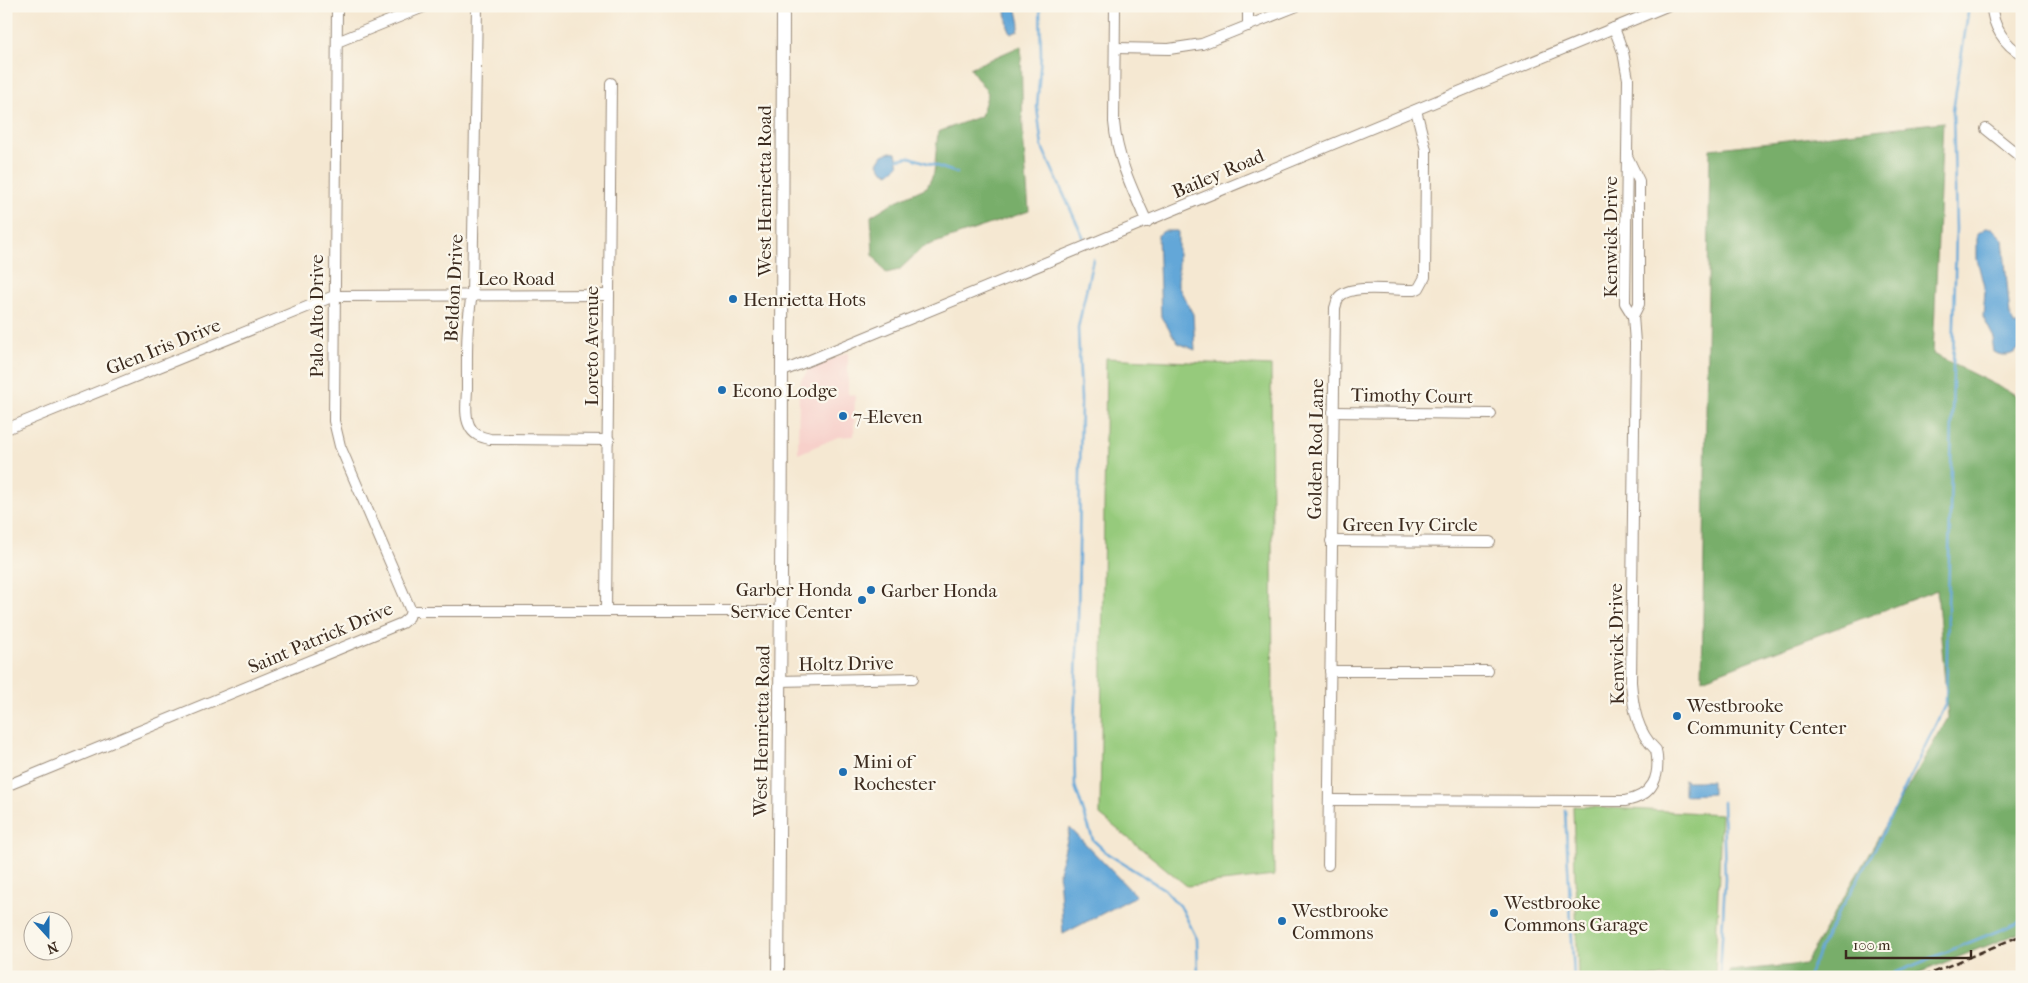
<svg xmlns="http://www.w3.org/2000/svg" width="2028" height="983" font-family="'IM FELL French Canon',serif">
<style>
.built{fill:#f7d0ca}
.green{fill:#96ca7b;stroke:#687a4c}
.forest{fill:#78ae6b;stroke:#5a6c44}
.water{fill:#63a7d8;stroke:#4f687b}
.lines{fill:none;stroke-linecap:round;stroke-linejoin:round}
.stream{stroke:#63a7d8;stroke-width:2.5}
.minor-casing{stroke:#988978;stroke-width:12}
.major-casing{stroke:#988978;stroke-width:14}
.minor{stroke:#fff;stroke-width:10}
.major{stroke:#fff;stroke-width:12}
.rail{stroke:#3b2a1e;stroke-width:2.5;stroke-dasharray:8 4;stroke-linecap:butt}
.poi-dot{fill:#1f6fb2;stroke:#fbf7ec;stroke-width:2}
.labels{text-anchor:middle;stroke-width:4.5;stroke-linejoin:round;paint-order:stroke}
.street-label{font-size:19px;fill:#3b2a1e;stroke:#fbf7ec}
.poi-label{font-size:19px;fill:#3b2a1e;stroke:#fbf7ec;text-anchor:start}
</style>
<rect width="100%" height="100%" fill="#fbf7ec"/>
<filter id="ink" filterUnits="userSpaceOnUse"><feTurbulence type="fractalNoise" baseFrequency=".02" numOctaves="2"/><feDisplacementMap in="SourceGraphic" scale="10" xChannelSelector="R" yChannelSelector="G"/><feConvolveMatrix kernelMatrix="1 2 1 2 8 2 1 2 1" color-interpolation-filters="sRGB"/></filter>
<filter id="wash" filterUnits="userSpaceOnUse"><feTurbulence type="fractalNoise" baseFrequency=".0096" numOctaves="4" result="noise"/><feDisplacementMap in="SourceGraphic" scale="20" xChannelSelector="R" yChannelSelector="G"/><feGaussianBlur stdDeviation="1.12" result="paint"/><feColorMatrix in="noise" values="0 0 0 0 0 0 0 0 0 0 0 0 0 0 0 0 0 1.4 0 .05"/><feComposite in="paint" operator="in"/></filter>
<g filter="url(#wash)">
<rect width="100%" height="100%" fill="#f5e8d2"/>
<polygon class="built" points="848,352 848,394 855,395 854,436 838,437 798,454 799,389 801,380 809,369"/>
<g class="green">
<polygon points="1106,358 1271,366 1274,876 1187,886 1100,815"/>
<polygon points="1573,806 1721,814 1715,977 1578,977"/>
</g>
<g class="forest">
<polygon points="1021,46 1023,135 1029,211 923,247 899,270 886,273 873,255 871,216 894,202 927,187 934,173 938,132 981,116 988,93 970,68"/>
<polygon points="1943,122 1933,354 2022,398 2022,932 1908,977 1728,977 1729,971 1805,964 1948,718 1937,590 1702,679 1710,149"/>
</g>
<g class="water">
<polygon points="1005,6 1016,6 1020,24 1018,31 1011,34 1008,27"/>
<polygon points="890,152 896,153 899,165 889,173 883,171 878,163 883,155"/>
<path d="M1986,228h6l11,11 7,77 5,10 7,-4 -2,26c-8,8 -16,9 -27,4l-1,-7 2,-7 -11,-21 2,-26 -8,-32v-25z"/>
<polygon points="1164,231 1178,231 1178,286 1193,314 1195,350 1178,343 1161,317 1158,235"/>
<polygon points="1684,779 1686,781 1712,781 1712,794 1684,795"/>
<polygon points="1070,828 1136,896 1063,934 1059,872"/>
</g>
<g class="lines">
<g class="stream">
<polyline points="1040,6 1041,55 1037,107 1042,147 1084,239"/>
<polyline points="898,159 910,157 957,173"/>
<polyline points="1093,259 1078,328 1081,399 1078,626 1074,727 1075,786 1093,840 1108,854 1164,889 1182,909 1197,939 1198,973 1197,977"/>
<polyline points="1565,810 1574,977"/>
<polyline points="1720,977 1725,879 1723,802"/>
<polyline points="1808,977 1825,938 1878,843 1946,703 1956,229 1953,111 1969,6"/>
<polyline points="1885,977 2022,921"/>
</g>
</g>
</g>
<g filter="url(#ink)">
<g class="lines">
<defs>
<g id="minor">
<polyline points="337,6 334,421 340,446 411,611"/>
<path d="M477,6l-5,289c-6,30 -5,61 -5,92 0,12 -3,27 2,38 4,10 12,12 21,14l119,1"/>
<path d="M1115,6l-1,116c3,36 18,67 33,100"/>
<path d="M1992,6c0,19 13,40 30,48"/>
<polyline points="1248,26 1248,6"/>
<polyline points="1614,28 1623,52 1628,79 1625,303 1633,316"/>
<polyline points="337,42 426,6"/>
<polyline points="1115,48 1169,49 1202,44 1297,6"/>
<polyline points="1986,129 2022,158"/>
<polyline points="781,372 1667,6"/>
<polyline points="1333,412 1491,414"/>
<polyline points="6,429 334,296 609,295"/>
<polyline points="1331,541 1490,542"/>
<polyline points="606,610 611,83"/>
<polyline points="1330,671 1488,671"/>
<polyline points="780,681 913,678"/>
<polyline points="6,786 402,623 409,617 411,611 781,611"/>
<path d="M1329,800l296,1c28,-5 36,-24 31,-51 -19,-18 -23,-42 -25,-68l4,-339 -2,-27 6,-12v-123l-12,-25"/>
<path d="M1328,865l7,-557c1,-3 2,-8 4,-11 12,-14 58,-6 76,-7l4,-2 6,-11 1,-114v-13l-10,-40"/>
</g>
<path id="major" d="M778,977c2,-324 6,-647 5,-971"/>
</defs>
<use href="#minor" class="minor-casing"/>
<use href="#major" class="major-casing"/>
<use href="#minor" class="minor"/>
<use href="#major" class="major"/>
<polyline class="rail" points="1922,977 2022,935"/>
</g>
</g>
<g class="poi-dot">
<circle cx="733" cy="299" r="5"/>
<circle cx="722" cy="390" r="5"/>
<circle cx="843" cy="416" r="5"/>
<circle cx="871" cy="590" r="5"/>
<circle cx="862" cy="600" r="5"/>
<circle cx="1677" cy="716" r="5"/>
<circle cx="843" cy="772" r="5"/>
<circle cx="1494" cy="913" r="5"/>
<circle cx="1282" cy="921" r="5"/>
</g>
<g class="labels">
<g class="street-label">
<text transform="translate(1218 173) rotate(-23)" y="7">Bailey Road</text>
<text transform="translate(764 191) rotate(-90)" y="7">West Henrietta Road</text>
<text transform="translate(1610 237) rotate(-90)" y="7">Kenwick Drive</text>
<text x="516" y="285">Leo Road</text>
<text transform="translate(453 288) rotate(-87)" y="7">Beldon Drive</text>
<text transform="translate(316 316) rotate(-90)" y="7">Palo Alto Drive</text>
<text transform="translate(163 346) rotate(-22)" y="7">Glen Iris Drive</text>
<text transform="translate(591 346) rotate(-90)" y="7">Loreto Avenue</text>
<text transform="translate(1412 395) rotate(1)" y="7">Timothy Court</text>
<text transform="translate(1315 449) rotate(-89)" y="7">Golden Rod Lane</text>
<text x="1410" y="531">Green Ivy Circle</text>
<text transform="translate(320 637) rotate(-23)" y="7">Saint Patrick Drive</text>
<text transform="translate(1616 644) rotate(-91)" y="7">Kenwick Drive</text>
<text transform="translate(846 663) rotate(-1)" y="7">Holtz Drive</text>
<text transform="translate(761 731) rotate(-89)" y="7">West Henrietta Road</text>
</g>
<g class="poi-label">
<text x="743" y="306">Henrietta Hots</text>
<text x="732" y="397">Econo Lodge</text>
<text x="853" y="423">7-Eleven</text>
<text x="852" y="596" text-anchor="end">Garber Honda<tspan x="852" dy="22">Service Center</tspan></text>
<text x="881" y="597">Garber Honda</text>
<text x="1687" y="712">Westbrooke<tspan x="1687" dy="22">Community Center</tspan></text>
<text x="853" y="768">Mini of<tspan x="853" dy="22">Rochester</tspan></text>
<text x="1504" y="909">Westbrooke<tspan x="1504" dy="22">Commons Garage</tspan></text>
<text x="1292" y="917">Westbrooke<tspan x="1292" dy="22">Commons</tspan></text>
</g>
</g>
<rect width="2028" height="983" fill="none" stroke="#fbf7ec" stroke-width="25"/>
<g transform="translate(48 936) rotate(159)"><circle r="24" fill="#fbf7ec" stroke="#aea59a"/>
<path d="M0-4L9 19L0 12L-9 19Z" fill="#1f6fb2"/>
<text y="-8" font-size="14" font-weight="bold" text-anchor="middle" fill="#3b2a1e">N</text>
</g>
<path d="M1846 950v8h125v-8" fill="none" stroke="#3b2a1e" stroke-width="2.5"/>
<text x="1853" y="950" font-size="15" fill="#3b2a1e" stroke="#fbf7ec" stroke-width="4" paint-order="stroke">100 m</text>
</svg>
